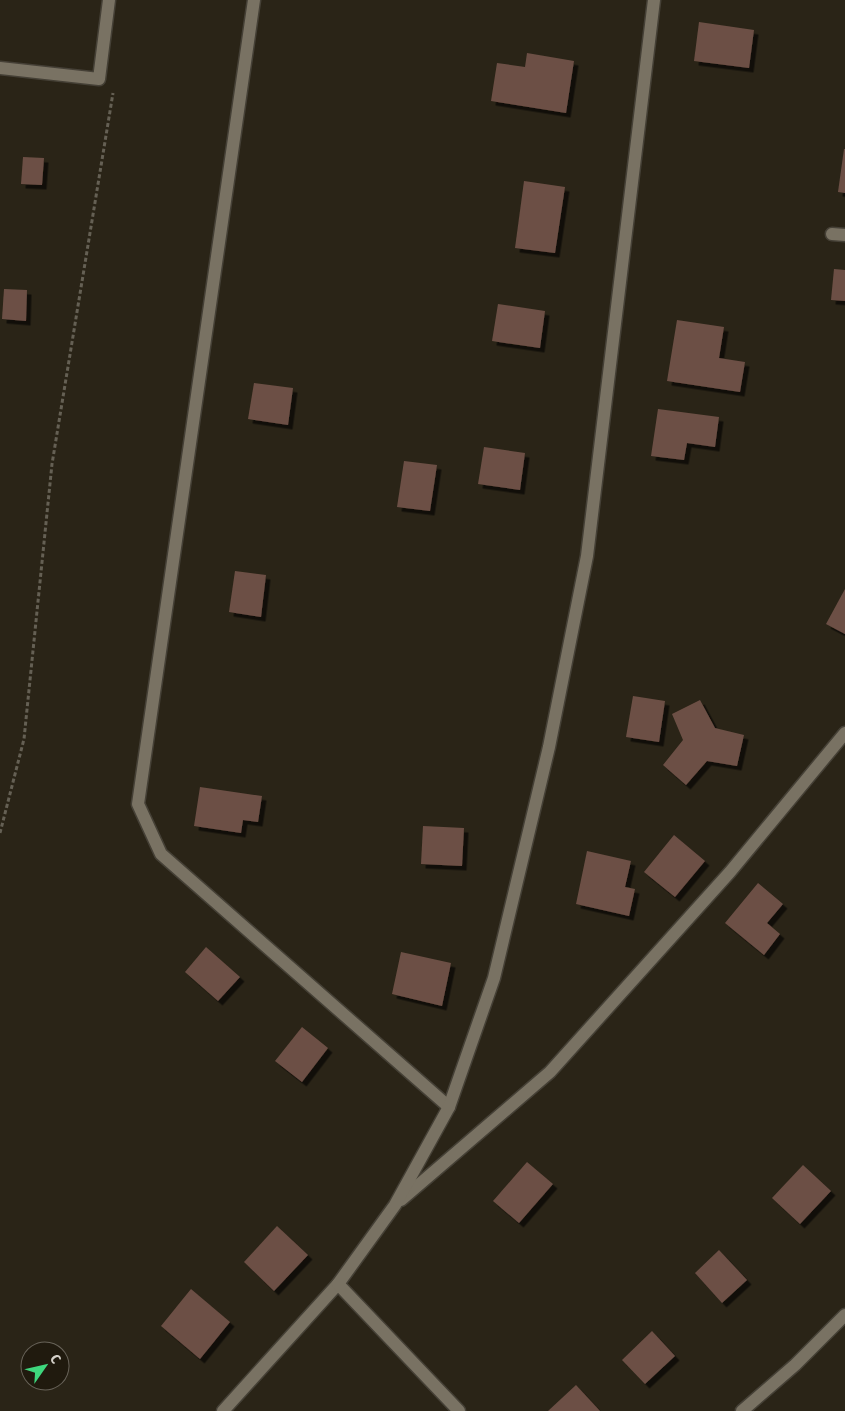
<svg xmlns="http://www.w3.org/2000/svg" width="845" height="1411" font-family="'Fira Sans Condensed',sans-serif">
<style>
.building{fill:#6c4f45;filter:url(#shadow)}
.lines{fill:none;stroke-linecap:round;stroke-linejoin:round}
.minor-casing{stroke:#454036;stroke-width:15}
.path{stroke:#656054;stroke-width:3;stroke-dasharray:4 2.5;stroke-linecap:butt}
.minor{stroke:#797263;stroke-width:12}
</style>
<defs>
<filter id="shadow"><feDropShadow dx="4.5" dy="4.5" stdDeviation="0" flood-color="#0009"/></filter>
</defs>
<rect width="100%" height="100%" fill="#2a2417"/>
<g class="building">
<polygon points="699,22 754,30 749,68 694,61"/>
<polygon points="527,53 574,61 566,113 491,101 497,63 525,67"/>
<polygon points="844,149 845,149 845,193 838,192"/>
<polygon points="23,157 44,158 42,185 21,184"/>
<polygon points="524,181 565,187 555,253 515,248"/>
<polygon points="834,269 845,270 845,301 831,300"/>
<polygon points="4,289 27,290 26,321 2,319"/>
<polygon points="498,304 545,311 540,348 492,341"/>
<polygon points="677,320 724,327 719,358 745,362 740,392 667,381"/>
<polygon points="254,383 293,388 288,425 248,419"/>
<polygon points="658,409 719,417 715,447 687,443 684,460 651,456"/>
<polygon points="484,447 525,453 520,490 478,484"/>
<polygon points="404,461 437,465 430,511 397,507"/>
<polygon points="235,571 266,575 261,617 229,612"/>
<polygon points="845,589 845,634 826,624"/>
<polygon points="633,696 665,701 659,742 626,737"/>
<polygon points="700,700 715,728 744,735 737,766 707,761 686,785 663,765 683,740 672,714"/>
<polygon points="200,787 262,796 258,822 243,820 241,833 194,826"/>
<polygon points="423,826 464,828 462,866 421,864"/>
<polygon points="674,835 705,861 675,897 644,872"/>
<polygon points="587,851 631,861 625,887 635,889 629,916 576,904"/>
<polygon points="758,883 783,904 767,923 780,934 764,955 725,923"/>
<polygon points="206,947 240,977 218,1001 185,972"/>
<polygon points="401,952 451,963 442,1006 392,994"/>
<polygon points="302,1027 328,1048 302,1082 275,1061"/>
<polygon points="527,1162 553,1184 519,1223 493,1201"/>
<polygon points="803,1165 831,1191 800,1224 772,1198"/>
<polygon points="277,1226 308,1255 274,1291 244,1262"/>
<polygon points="719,1250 747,1280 722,1303 695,1273"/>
<polygon points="191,1289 230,1322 200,1359 161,1326"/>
<polygon points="652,1331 675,1356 645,1384 622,1360"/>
<polygon points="576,1385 600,1411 548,1411"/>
</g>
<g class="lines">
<defs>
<g id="minor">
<polyline points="254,0 138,804 161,854 449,1107"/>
<polyline points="0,68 99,79 109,0"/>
<polyline points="832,234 845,235"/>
<polyline points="401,1200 550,1072 730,872 845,733"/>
<polyline points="223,1411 338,1284"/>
<polyline points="459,1411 338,1284 395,1205 449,1107 494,978 549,747 587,556 654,0"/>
<polyline points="742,1411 795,1365 845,1315"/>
</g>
</defs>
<use href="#minor" class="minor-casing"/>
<polyline class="path" points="0,833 24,739 52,464 113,93"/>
<use href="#minor" class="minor"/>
</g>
<g transform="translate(45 1366) rotate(56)"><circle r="24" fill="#201a0e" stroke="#686359"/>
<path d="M0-4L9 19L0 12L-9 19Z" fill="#3ed77d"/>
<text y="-8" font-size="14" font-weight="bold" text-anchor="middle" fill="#d5d1c9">С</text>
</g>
</svg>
